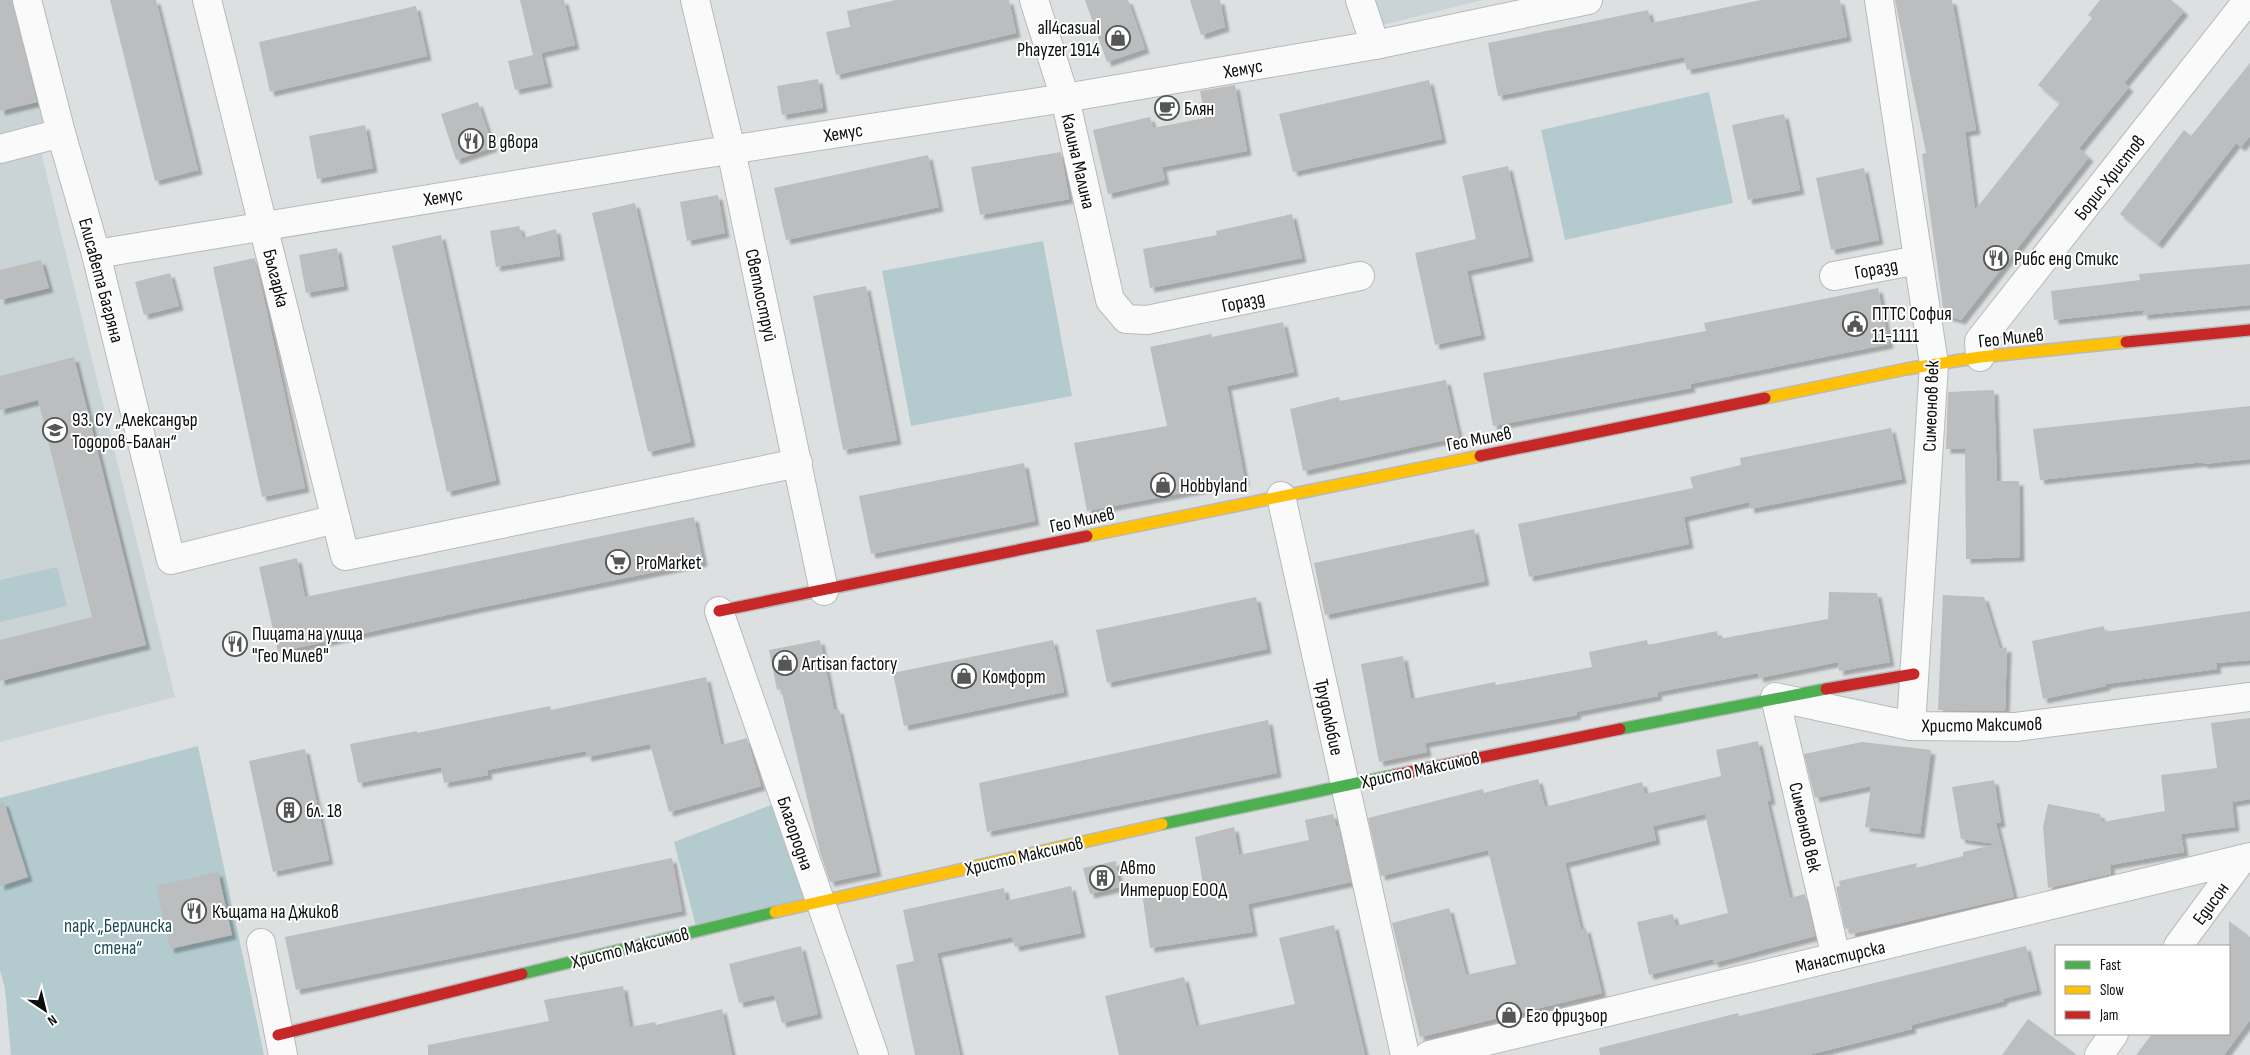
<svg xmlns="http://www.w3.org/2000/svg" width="2250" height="1055" font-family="'Sofia Sans Condensed',sans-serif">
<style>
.built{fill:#cad3d5}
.green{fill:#b3cbcf}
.building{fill:#bbbdbe;filter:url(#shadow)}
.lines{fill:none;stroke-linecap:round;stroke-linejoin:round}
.street-casing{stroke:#b8baba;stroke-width:30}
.fast-casing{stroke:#b8baba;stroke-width:14}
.slow-casing{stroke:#b8baba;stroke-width:14}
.jam-casing{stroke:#b8baba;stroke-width:14}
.street{stroke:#fafafa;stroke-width:28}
.fast{stroke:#4caf50;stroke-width:11}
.slow{stroke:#ffc107;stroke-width:11}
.jam{stroke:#c62828;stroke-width:11}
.labels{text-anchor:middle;stroke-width:4;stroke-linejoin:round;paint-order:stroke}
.poi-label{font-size:19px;fill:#0c0d0d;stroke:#fff;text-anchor:start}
.street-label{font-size:19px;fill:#0c0d0d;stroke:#fff}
.park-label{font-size:19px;fill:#1a4c53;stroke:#fff}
</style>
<defs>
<filter id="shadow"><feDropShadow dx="4.5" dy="4.5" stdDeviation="1" flood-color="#0004"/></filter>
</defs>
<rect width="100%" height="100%" fill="#dde0e1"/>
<g class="built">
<polygon points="0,0 12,0 43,122 0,134"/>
<polygon points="1374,0 1482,0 1383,25"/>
<polygon points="41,152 175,697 0,742 0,163"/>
</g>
<g class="green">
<polygon points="1709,92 1733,203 1565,240 1541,130"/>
<polygon points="1043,241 1072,396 911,426 882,271"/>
<polygon points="57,567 67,606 0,622 0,580"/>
<polygon points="198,746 264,1055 11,1055 5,989 0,970 0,798"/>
<polygon points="784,800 819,901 697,930 674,842"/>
</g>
<g class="building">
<polygon points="0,0 12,0 37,102 0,111"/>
<polygon points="110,0 156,0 198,170 155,181"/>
<polygon points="520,0 564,0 575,45 541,53 548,83 515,90 508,61 533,55"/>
<polygon points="896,0 1009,0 1016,33 836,75 826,32 850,27 847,11"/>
<polygon points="1085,0 1128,0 1145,49 1107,62"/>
<polygon points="1190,0 1220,0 1225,27 1201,35"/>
<polygon points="1761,0 1840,0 1847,37 1687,70 1684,57 1498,96 1488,43 1648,10 1651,23"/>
<polygon points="1895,0 1952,0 1976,130 1965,132 1975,210 2060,103 2038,85 2092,18 2088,15 2100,0 2171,0 2184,11 2124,83 2129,87 2079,148 2089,157 1961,320 1944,315 1922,154 1926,153"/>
<polygon points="416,6 427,56 270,92 259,42"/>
<polygon points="2250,63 2250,136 2241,147 2236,143 2158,244 2120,214 2184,130 2191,136"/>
<polygon points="818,79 823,108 782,115 777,86"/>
<polygon points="1429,80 1442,139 1293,172 1279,114"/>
<polygon points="1235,85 1247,151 1162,167 1165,180 1108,194 1093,130 1150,117 1153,128 1205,118 1200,91"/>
<polygon points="478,102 493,147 456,160 441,114"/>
<polygon points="1784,114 1800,190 1748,200 1732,125"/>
<polygon points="365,125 373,168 317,179 309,136"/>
<polygon points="1061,152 1069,199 980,215 971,167"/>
<polygon points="928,155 939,207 786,240 774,188"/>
<polygon points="1508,166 1529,257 1467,271 1481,335 1435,345 1415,253 1476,239 1462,176"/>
<polygon points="1864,168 1879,240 1831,250 1816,178"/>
<polygon points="718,195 725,233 687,241 680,202"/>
<polygon points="635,203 691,442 648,452 592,213"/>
<polygon points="1292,214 1302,258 1150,288 1143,249 1217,235 1216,231"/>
<polygon points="519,226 523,238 556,229 560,256 496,267 490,231"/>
<polygon points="441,235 496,480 447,492 392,246"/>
<polygon points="337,248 344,286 306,293 299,255"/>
<polygon points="255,258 305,488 262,497 213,267"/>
<polygon points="41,260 49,288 0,300 0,270"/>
<polygon points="2250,264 2250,305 2143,315 2143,310 2054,320 2051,291 2140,280 2139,274"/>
<polygon points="170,273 179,306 144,315 135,282"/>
<polygon points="866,286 897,440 843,450 813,296"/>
<polygon points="1878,288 1889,344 1690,384 1691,388 1493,426 1483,373 1706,331 1704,323"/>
<polygon points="1283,322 1294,372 1227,386 1245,481 1087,511 1074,443 1167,426 1150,347 1211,334 1212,337"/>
<polygon points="74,357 146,645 0,681 0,640 92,617 38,400 0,410 0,376"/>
<polygon points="1446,380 1459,437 1303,471 1290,409 1339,397 1340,401"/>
<polygon points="1994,390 1997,481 2019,481 2020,557 1966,559 1965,449 1946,449 1948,392"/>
<polygon points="2250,406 2250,459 2203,464 2203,462 2040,480 2033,429"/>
<polygon points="1891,428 1902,479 1750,509 1749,502 1684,517 1689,544 1529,577 1518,524 1693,488 1690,477 1741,465 1740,458"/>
<polygon points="1024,463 1035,521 871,554 859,496"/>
<polygon points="694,517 703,562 483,607 278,652 259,567 297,558 305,597"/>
<polygon points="1474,529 1485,581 1325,615 1314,563"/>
<polygon points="1829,592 1877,593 1890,662 1839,671 1838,662 1759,678 1758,673 1657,692 1658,696 1576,712 1577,715 1425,743 1427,752 1379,762 1361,664 1403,656 1411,699 1495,682 1496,685 1592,667 1589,652 1647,640 1648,645 1717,631 1719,639 1828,619"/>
<polygon points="1943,595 1984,597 2000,649 2007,647 2005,711 1938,710"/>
<polygon points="1256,597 1267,649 1107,683 1096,630"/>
<polygon points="2250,611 2250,660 2216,663 2217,669 2106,684 2106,686 2043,699 2032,641 2104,626 2105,632"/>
<polygon points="820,640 834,710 839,709 877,872 830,882 820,852 781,689 777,690 769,650"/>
<polygon points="1053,640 1064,692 904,726 893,673"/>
<polygon points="706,677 721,745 747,738 761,786 669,812 650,744 587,757 586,751 487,770 488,775 444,783 441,767 358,783 350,744 417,731 417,733 550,706 551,710"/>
<polygon points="2250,718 2250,799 2232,802 2235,827 2181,834 2184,852 2110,865 2111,874 2048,888 2043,827 2048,804 2100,814 2102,822 2165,811 2161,775 2217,768 2211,723"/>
<polygon points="1268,720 1277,773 987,832 979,783"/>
<polygon points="1758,741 1771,800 1767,801 1790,898 1805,894 1815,936 1714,963 1713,959 1649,975 1637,922 1673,914 1676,926 1728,913 1705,814 1653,826 1656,840 1565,863 1581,930 1586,928 1602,993 1420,1037 1392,923 1449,908 1466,975 1516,964 1488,850 1381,876 1368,818 1483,789 1484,793 1538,779 1545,807 1642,782 1645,794 1721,776 1716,750"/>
<polygon points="1862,742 1931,750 1920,834 1865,827 1871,786 1815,798 1804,754"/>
<polygon points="305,749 329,860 273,872 249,761"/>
<polygon points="1994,780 2001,823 1996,823 2014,897 1851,934 1850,928 1845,929 1836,887 1840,886 1839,881 1917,863 1916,868 1963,856 1963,852 1997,844 1961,839 1952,787"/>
<polygon points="4,802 28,877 0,886 0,803"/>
<polygon points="1333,814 1336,826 1338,826 1351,882 1248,904 1253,932 1150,948 1142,893 1203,884 1195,837 1234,827 1239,855 1309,840 1305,820"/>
<polygon points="672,858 682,911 296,990 285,937"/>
<polygon points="1116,861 1119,887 1090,894 1083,868"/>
<polygon points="218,872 232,935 170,949 156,886"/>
<polygon points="1071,886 1081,933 1015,947 1012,937 937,953 960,1055 915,1055 896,965 914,961 903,910 1004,888 1006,901"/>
<polygon points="2229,921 2250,937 2250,1020 2224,1055 2136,1055 2152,1034 2229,1034"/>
<polygon points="1334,925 1365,1055 1119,1055 1105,996 1184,977 1196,1026 1295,1004 1279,938"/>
<polygon points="801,946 818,1014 782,1023 774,995 739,1003 729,964"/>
<polygon points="2026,946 2037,990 2002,999 2004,1001 1911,1025 1912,1029 1808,1055 1600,1055 1599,1048 1738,1013 1739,1016"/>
<polygon points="623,986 630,1027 655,1022 656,1025 722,1009 732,1055 428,1055 428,1045 549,1021 544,1000"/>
<polygon points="2028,1019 2077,1055 2002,1055"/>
</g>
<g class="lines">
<defs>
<g id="street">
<polyline points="27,0 61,133 96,254 171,560 336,519"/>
<polyline points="207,0 345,556 798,463"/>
<polyline points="695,0 731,150 824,591"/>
<polyline points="1034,0 1065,98 1110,300 1126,319 1147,320 1360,276"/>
<polyline points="1360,0 1375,45"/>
<polyline points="1879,0 1934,364 1911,726"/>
<polyline points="0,149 61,133"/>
<polyline points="96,254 690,156 1065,98 1375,45 1588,0"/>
<polyline points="1834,276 1918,260"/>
<polyline points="1980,357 1979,341 2248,0"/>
<polyline points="1281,496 1405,1055"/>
<polyline points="719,611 874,1055"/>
<polyline points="261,943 283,1055"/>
<polyline points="2178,946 2242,859"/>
<polyline points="1836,957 1775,697 1911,726 2016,727 2250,697"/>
<polyline points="1429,1055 2250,857"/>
<polyline points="2099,1055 2114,1034"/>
</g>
<g id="fast">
<polyline points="1620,729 1826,689"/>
<polyline points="1162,824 1395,775"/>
<polyline points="522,974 775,912"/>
</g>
<g id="slow">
<polyline points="1765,398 1906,369 1980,357 2126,342"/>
<polyline points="1087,536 1480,456"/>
<polyline points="775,912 1162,824"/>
</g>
<g id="jam">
<polyline points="2126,342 2250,330"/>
<polyline points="1480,456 1765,398"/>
<polyline points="719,611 1087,536"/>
<polyline points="1826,689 1914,674"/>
<polyline points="1395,775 1620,729"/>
<polyline points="278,1035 522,974"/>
</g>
</defs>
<use href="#street" class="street-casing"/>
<use href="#fast" class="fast-casing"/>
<use href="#slow" class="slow-casing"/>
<use href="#jam" class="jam-casing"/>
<use href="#street" class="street"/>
<use href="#fast" class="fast"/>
<use href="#slow" class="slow"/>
<use href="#jam" class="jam"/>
</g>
<defs>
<symbol id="shop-ring" viewBox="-11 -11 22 22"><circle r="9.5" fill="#fff" stroke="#555757" stroke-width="1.5"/><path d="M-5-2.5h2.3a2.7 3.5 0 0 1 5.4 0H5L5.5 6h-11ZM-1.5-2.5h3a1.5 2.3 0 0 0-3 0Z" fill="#555757"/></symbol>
<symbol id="cafe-ring" viewBox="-11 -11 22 22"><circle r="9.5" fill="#fff" stroke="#555757" stroke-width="1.5"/><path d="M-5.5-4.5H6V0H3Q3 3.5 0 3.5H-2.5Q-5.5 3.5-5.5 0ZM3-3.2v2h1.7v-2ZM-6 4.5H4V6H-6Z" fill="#555757"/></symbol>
<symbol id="restaurant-ring" viewBox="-11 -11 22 22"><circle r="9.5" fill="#fff" stroke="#555757" stroke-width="1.5"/><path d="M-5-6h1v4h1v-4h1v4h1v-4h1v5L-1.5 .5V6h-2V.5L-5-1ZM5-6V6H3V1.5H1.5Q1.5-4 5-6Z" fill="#555757"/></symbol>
<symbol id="civic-ring" viewBox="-11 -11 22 22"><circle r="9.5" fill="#fff" stroke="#555757" stroke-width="1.5"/><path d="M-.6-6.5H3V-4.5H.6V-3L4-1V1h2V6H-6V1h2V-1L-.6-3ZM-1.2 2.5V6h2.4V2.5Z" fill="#555757"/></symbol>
<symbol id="school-ring" viewBox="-11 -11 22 22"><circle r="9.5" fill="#fff" stroke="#555757" stroke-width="1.5"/><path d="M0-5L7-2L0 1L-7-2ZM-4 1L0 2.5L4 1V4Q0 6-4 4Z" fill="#555757"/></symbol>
<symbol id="supermarket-ring" viewBox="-11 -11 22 22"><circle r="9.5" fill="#fff" stroke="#555757" stroke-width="1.5"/><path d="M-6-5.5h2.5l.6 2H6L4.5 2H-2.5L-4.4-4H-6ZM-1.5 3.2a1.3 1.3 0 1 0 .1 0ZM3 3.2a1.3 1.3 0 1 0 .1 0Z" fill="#555757"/></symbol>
<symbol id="building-ring" viewBox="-11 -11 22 22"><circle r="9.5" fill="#fff" stroke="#555757" stroke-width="1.5"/><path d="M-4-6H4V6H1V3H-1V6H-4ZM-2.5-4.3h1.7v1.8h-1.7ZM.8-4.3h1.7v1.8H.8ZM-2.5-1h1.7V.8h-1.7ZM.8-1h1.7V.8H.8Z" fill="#555757"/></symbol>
</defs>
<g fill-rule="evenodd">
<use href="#shop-ring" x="1104" y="24" width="28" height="28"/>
<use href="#cafe-ring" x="1153" y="94" width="28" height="28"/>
<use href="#restaurant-ring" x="457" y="127" width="28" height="28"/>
<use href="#restaurant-ring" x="1982" y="244" width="28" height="28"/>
<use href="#civic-ring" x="1841" y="310" width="28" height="28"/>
<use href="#school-ring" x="41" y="416" width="28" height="28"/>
<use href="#shop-ring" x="1149" y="471" width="28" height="28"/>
<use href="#supermarket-ring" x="604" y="548" width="28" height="28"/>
<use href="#restaurant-ring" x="221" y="630" width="28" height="28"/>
<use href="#shop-ring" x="771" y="649" width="28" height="28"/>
<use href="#shop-ring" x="950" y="662" width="28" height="28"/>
<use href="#building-ring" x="275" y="796" width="28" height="28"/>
<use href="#building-ring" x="1088" y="864" width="28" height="28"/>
<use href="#restaurant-ring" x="180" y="897" width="28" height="28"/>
<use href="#shop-ring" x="1495" y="1001" width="28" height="28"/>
</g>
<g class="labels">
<g class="poi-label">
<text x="1100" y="34" text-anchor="end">all4casual<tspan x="1100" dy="22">Phayzer 1914</tspan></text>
<text x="1184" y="115">Блян</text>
<text x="488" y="148">В двора</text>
<text x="2014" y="265">Рибс енд Стикс</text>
<text x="1872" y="320">ПТТС София<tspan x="1872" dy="22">11-1111</tspan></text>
<text x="72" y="426">93. СУ „Александър<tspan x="72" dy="22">Тодоров-Балан“</tspan></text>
<text x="1180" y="492">Hobbyland</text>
<text x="636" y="569">ProMarket</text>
<text x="252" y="640">Пицата на улица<tspan x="252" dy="22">"Гео Милев"</tspan></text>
<text x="802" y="670">Artisan factory</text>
<text x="982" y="683">Комфорт</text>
<text x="306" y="817">бл. 18</text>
<text x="1120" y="874">Авто<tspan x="1120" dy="22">Интериор ЕООД</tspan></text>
<text x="212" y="918">Къщата на Джиков</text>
<text x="1526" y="1022">Его фризьор</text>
</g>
<g class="street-label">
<text transform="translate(1243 68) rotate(-10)" y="7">Хемус</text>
<text transform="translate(843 132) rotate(-9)" y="7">Хемус</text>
<text transform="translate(1079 161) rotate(77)" y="7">Калина Малина</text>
<text transform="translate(2109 177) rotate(-52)" y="7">Борис Христов</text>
<text transform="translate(443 196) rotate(-9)" y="7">Хемус</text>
<text transform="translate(1876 268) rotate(-11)" y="7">Горазд</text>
<text transform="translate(277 278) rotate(76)" y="7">Българка</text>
<text transform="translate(102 280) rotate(75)" y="7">Елисавета Багряна</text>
<text transform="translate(762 295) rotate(78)" y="7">Светлоструй</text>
<text transform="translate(1243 301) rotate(-12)" y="7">Горазд</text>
<text transform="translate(2011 337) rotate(-6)" y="7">Гео Милев</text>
<text transform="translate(1930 406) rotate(-88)" y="7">Симеонов век</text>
<text transform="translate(1479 438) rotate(-11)" y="7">Гео Милев</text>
<text transform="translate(1082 519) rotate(-12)" y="7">Гео Милев</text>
<text transform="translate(1330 717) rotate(78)" y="7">Трудолюбие</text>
<text transform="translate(1982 724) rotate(-1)" y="7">Христо Максимов</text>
<text transform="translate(1420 769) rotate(-12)" y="7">Христо Максимов</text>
<text transform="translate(1806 827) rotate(77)" y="7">Симеонов век</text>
<text transform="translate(796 833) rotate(71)" y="7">Благородна</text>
<text transform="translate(1024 855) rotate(-13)" y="7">Христо Максимов</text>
<text transform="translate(2210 903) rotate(-54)" y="7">Едисон</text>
<text transform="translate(630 947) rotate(-14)" y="7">Христо Максимов</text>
<text transform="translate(1840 956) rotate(-13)" y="7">Манастирска</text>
</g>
<g class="park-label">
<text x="118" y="932">парк „Берлинска<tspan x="118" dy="22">стена“</tspan></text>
</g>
</g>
<rect x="2055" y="945" width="175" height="90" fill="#ffffff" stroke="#9e9e9e"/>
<rect x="2065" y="961" width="25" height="8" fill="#4caf50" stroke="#9e9e9e"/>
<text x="2100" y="970" font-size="15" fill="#0c0d0d">Fast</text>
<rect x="2065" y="986" width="25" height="8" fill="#ffc107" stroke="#9e9e9e"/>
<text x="2100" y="995" font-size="15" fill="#0c0d0d">Slow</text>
<rect x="2065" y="1011" width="25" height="8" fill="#c62828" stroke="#9e9e9e"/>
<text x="2100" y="1020" font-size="15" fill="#0c0d0d">Jam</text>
<g transform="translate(45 1010) rotate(145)" stroke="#ffffff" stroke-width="4" paint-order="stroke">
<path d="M0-4L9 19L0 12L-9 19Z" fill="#0c0d0d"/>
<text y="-8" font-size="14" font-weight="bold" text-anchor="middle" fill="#0c0d0d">N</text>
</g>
</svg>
